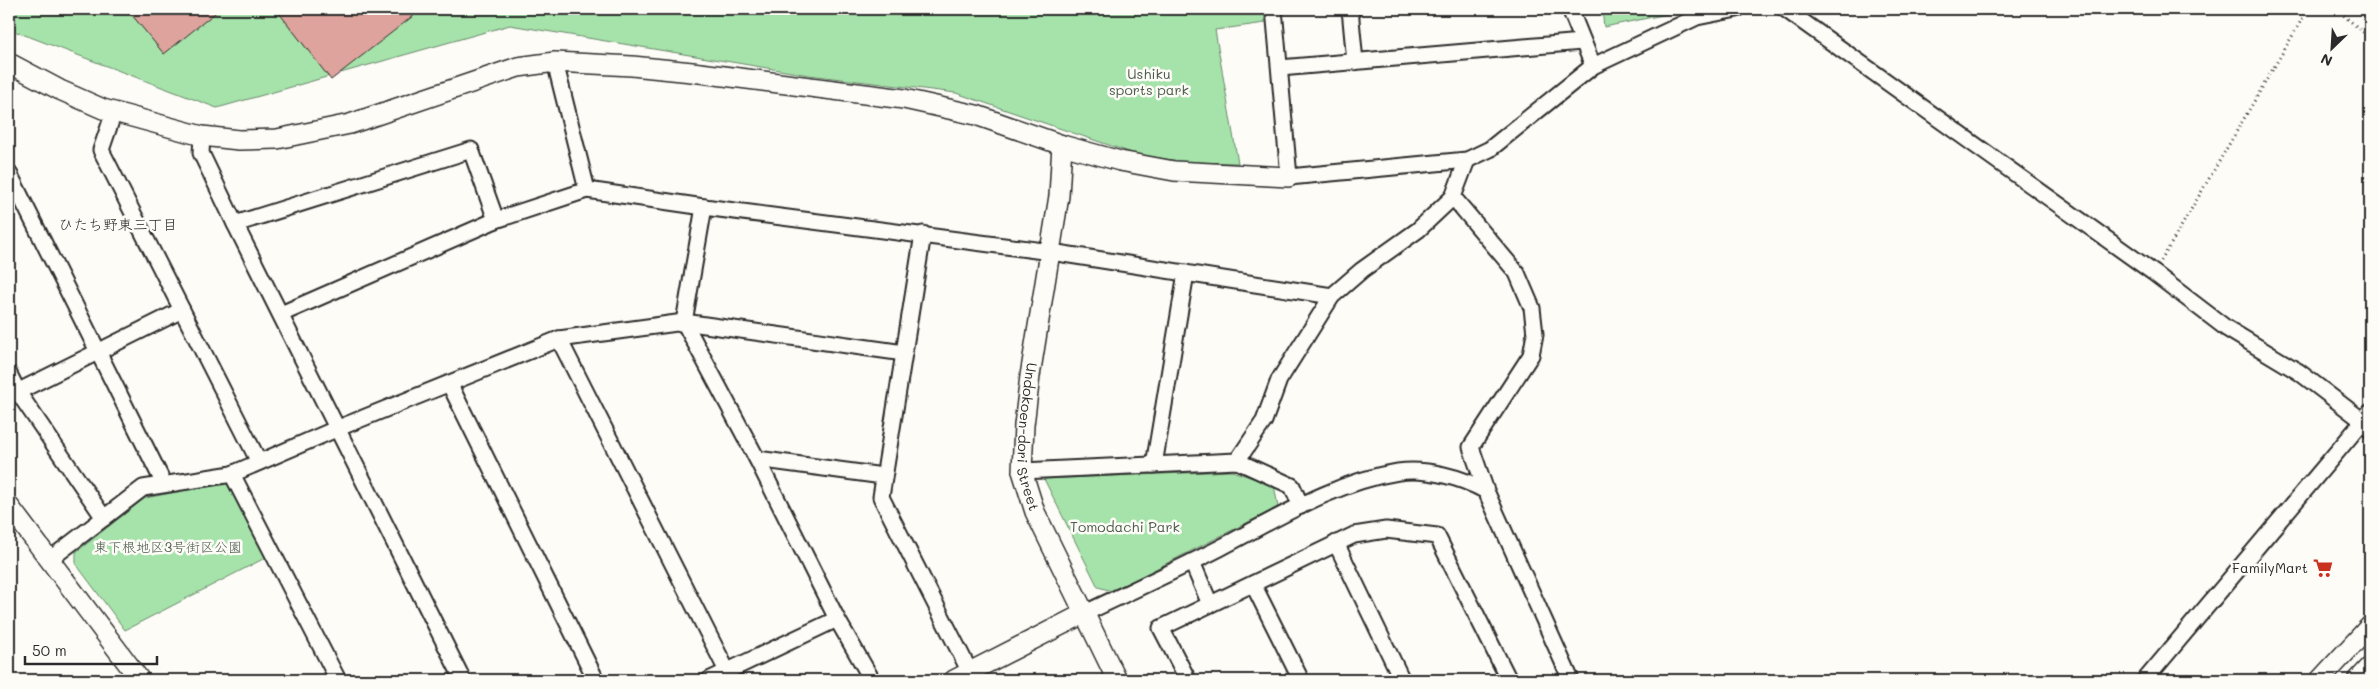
<svg xmlns="http://www.w3.org/2000/svg" width="2379" height="689" font-family="Mali,'Klee One',sans-serif">
<style>
.green{fill:#a6e3aa;stroke:#68876a}
.building{fill:#dda39c;stroke:#2b2b2b}
.lines{fill:none;stroke-linecap:round;stroke-linejoin:round}
.minor-casing{stroke:#2b2b2b;stroke-width:19}
.tertiary-casing{stroke:#2b2b2b;stroke-width:22}
.path{stroke:#2b2b2b;stroke-width:3;stroke-dasharray:1 4;stroke-linecap:butt}
.minor{stroke:#fdfcf7;stroke-width:15}
.tertiary{stroke:#fdfcf7;stroke-width:19}
.labels{text-anchor:middle;stroke-width:5;stroke-linejoin:round;paint-order:stroke}
.park-label{font-size:14px;fill:#4a594b;stroke:#fdfcf7}
.street-label{font-size:14px;fill:#2b2b2b;stroke:#fdfcf7}
.poi-label{font-size:14px;fill:#2b2b2b;stroke:#fdfcf7;text-anchor:end}
.neighbourhood-label{font-size:15px;fill:#2b2b2b;stroke:#fdfcf7}
</style>
<rect width="100%" height="100%" fill="#fdfcf7"/>
<filter id="ink" filterUnits="userSpaceOnUse"><feTurbulence type="fractalNoise" baseFrequency=".02" numOctaves="2"/><feDisplacementMap in="SourceGraphic" scale="10" xChannelSelector="R" yChannelSelector="G"/><feConvolveMatrix kernelMatrix="1 2 1 2 8 2 1 2 1" color-interpolation-filters="sRGB"/></filter>
<g filter="url(#ink)">
<g class="green">
<polygon points="9,9 1264,9 1265,23 1215,30 1238,163 1186,162 1138,155 956,93 809,75 510,25 217,108 9,29"/>
<polygon points="1602,9 1692,9 1604,27"/>
<polygon points="1232,471 1274,485 1278,507 1112,591 1098,587 1044,479"/>
<polygon points="230,482 267,557 125,630 76,564 76,552 145,498"/>
</g>
<g class="building">
<polygon points="127,9 220,9 164,54"/>
<polygon points="276,9 422,9 331,80"/>
</g>
<g class="lines">
<defs>
<g id="minor">
<polyline points="1274,9 1289,177 1467,160 1490,149 1593,66 1697,17 1737,9"/>
<polyline points="1350,9 1355,62"/>
<polyline points="1570,9 1593,66"/>
<polyline points="1785,9 2154,273 2226,328 2299,372 2363,421 2370,430"/>
<polyline points="555,62 587,190"/>
<polyline points="1280,68 1582,42"/>
<polyline points="114,112 101,150 259,462"/>
<polyline points="202,136 201,153 235,224 463,680"/>
<polyline points="1467,160 1453,197 1517,273 1532,308 1535,334 1531,355 1471,447 1486,491 1571,680"/>
<polyline points="9,173 164,484"/>
<polyline points="704,207 684,322 757,459 837,619 872,680"/>
<polyline points="235,224 471,150 496,220"/>
<polyline points="923,234 881,497 974,680"/>
<polyline points="281,314 496,220 587,190 704,207 1051,252 1332,296"/>
<polyline points="559,339 727,671"/>
<polyline points="9,374 18,392 104,518"/>
<polyline points="450,385 596,680"/>
<polyline points="9,396 182,310"/>
<polyline points="757,459 883,476"/>
<polyline points="1237,461 1264,421 1279,380 1332,296 1362,270 1418,230 1453,197"/>
<polyline points="1154,465 1186,273"/>
<polyline points="1022,471 1237,461 1292,486 1301,506"/>
<polyline points="232,474 338,680"/>
<polyline points="1336,543 1402,680"/>
<polyline points="49,560 143,488 232,474 336,429 559,339 684,322 904,353"/>
<polyline points="1192,562 1210,604"/>
<polyline points="1253,584 1301,680"/>
<path d="M1083,614c46,-22 92,-43 137,-66 56,-29 114,-66 178,-76 28,-4 63,5 88,19"/>
<polyline points="709,680 837,619"/>
<polyline points="1188,680 1161,628 1354,535 1386,530 1437,536 1509,680"/>
<polyline points="2145,680 2363,421"/>
</g>
<g id="tertiary">
<polyline points="9,63 60,90 103,109 202,136 239,140 277,139 350,124 518,67 555,62 632,66 692,72 904,99 976,115 1062,145 1120,161 1174,171 1289,177"/>
<path id="s1" d="M1062,145l-3,51 -29,180 -6,49 -2,46 13,41 82,168"/>
<polyline points="2363,421 2370,414"/>
<polyline points="9,506 140,680"/>
<polyline points="954,680 1083,614"/>
<polyline points="2320,680 2370,626"/>
<polyline points="2358,680 2370,667"/>
</g>
</defs>
<use href="#minor" class="minor-casing"/>
<use href="#tertiary" class="tertiary-casing"/>
<g class="path">
<polyline points="2336,9 2370,38"/>
<polyline points="2161,261 2308,9"/>
</g>
<use href="#minor" class="minor"/>
<use href="#tertiary" class="tertiary"/>
</g>
</g>
<defs>
<symbol id="supermarket-bare" viewBox="-9 -9 18 18"><path d="M-6-5.5h2.5l.6 2H6L4.5 2H-2.5L-4.4-4H-6ZM-1.5 3.2a1.3 1.3 0 1 0 .1 0ZM3 3.2a1.3 1.3 0 1 0 .1 0Z" fill="#c8321e" stroke="#fdfcf7" stroke-width="2.5" paint-order="stroke"/></symbol>
</defs>
<g fill-rule="evenodd">
<use href="#supermarket-bare" x="2309" y="554" width="28" height="28"/>
</g>
<g class="labels">
<g class="park-label">
<text x="1149" y="79">Ushiku<tspan x="1149" dy="16">sports park</tspan></text>
<text x="1125" y="532">Tomodachi Park</text>
<text x="168" y="552">東下根地区3号街区公園</text>
</g>
<g class="street-label">
<text dy="5" stroke="none"><textPath href="#s1" startOffset="295">Undokoen-dori Street</textPath></text>
</g>
<g class="poi-label">
<text x="2308" y="573">FamilyMart</text>
</g>
<g class="neighbourhood-label">
<text x="118" y="230">ひたち野東三丁目</text>
</g>
</g>
<rect width="2379" height="689" fill="none" stroke="#fdfcf7" stroke-width="30"/>
<rect x="15" y="15" width="2349" height="659" fill="none" stroke="#2b2b2b" stroke-width="2" filter="url(#ink)"/>
<g transform="translate(2332 48) rotate(205)" stroke="#fdfcf7" stroke-width="4" paint-order="stroke">
<path d="M0-4L9 19L0 12L-9 19Z" fill="#2b2b2b"/>
<text y="-8" font-size="14" font-weight="bold" text-anchor="middle" fill="#2b2b2b">N</text>
</g>
<path d="M25 656v8h132v-8" fill="none" stroke="#2b2b2b" stroke-width="2.5"/>
<text x="32" y="656" font-size="15" fill="#2b2b2b" stroke="#fdfcf7" stroke-width="4" paint-order="stroke">50 m</text>
</svg>
